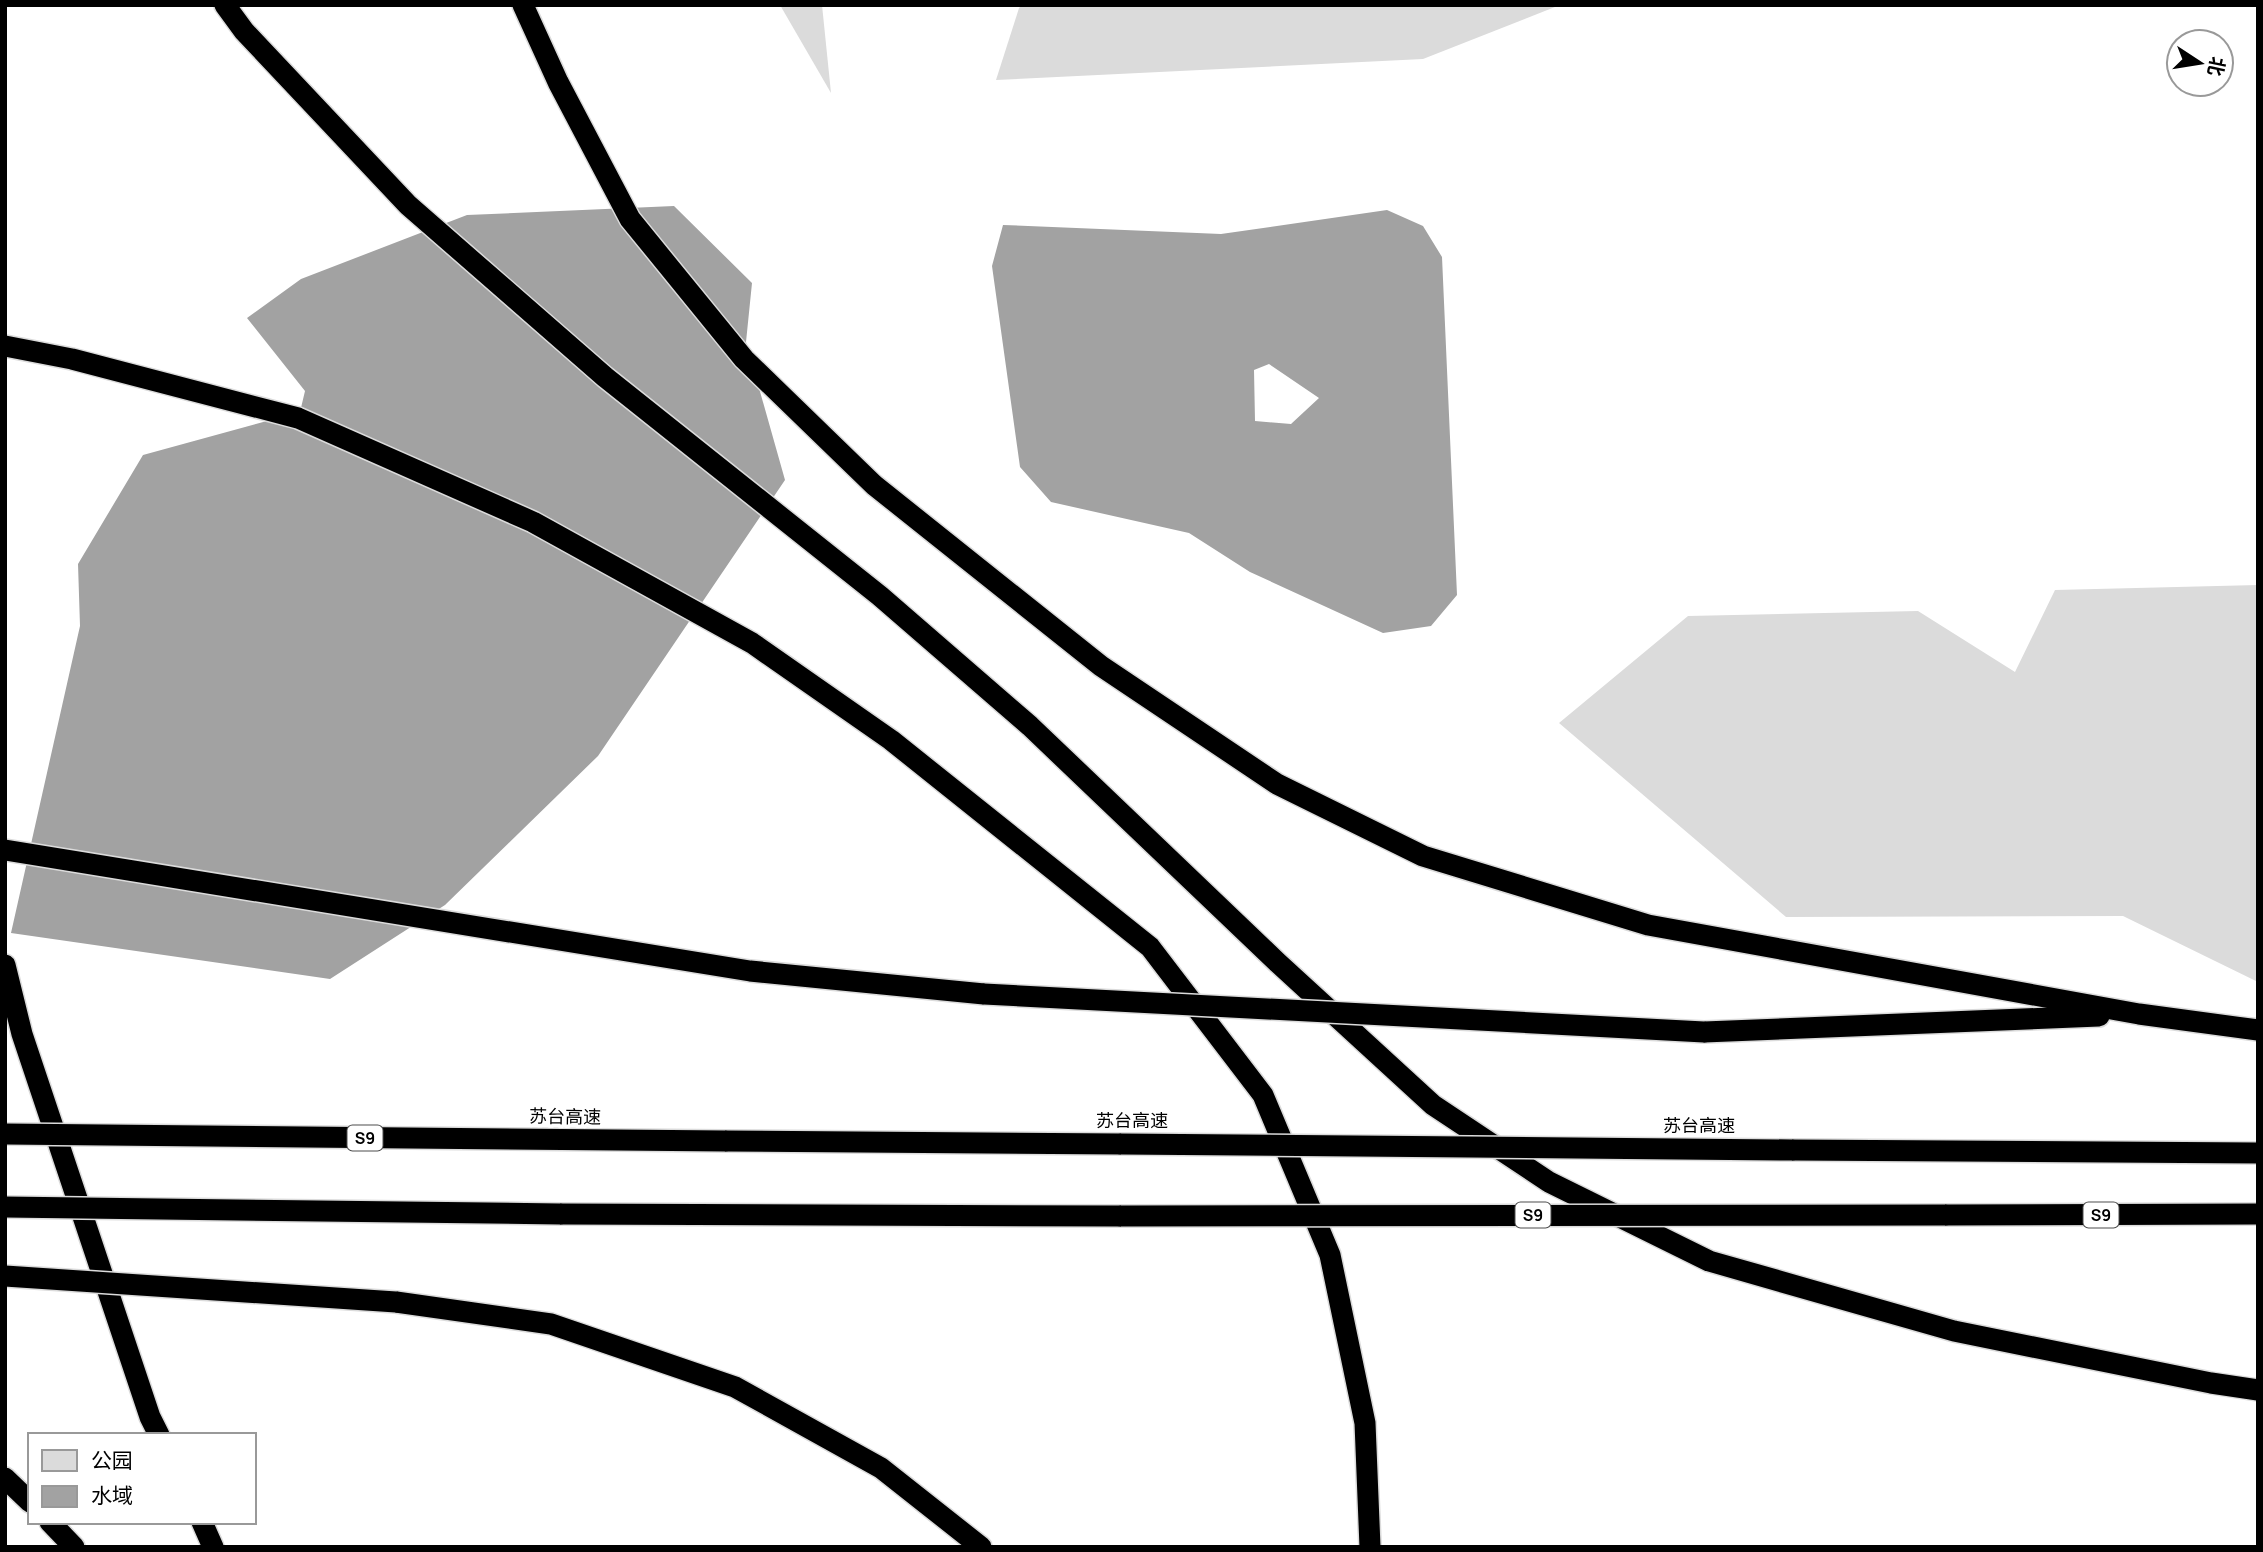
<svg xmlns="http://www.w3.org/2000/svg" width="2263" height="1552" font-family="Manrope,'Noto Sans SC',sans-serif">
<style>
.green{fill:#dbdbdb}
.water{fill:#a2a2a2;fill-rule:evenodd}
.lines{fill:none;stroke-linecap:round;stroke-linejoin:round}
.motorway-casing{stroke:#dbdbdb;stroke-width:24}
.motorway{stroke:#000;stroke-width:21}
.motorway-bridge-casing{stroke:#dbdbdb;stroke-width:24;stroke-linecap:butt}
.motorway-bridge{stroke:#000;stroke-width:21}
.labels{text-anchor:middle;stroke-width:7;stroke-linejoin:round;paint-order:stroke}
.shield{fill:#fff;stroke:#4c4c4c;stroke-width:2}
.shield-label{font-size:16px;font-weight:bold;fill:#000}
.street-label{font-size:18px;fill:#000;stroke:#fff}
</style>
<rect width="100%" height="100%" fill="#fff"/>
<g class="green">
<polygon points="780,5 822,5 831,93"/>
<polygon points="1022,5 1560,5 1423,59 996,80 1019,8"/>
<polygon points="2258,585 2258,982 2123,916 1786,917 1559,723 1688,616 1918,611 2015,672 2055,590"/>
</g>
<g class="water">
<polygon points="674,206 752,283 746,342 785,480 598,756 445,905 330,979 11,933 80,626 78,564 143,455 300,412 305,391 247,318 301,279 467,215"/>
<path d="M1387,210l36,16 19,31 15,338 -26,31 -48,7 -133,-61 -61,-39 -138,-31 -31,-35 -28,-201 11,-41 218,9zM1269,364l50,34 -28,26 -36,-3 -1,-51z"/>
</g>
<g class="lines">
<defs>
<g id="motorway">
<polyline points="225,5 244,31 408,205 605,377 880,596 1030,726 1277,962 1433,1105 1549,1182 1709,1261 1954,1331 2211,1383 2258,1390"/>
<polyline points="523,5 558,82 630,219 744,359 874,485 1101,666 1277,784 1423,856 1648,925 2139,1014 2258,1030"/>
<polyline points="5,346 72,359 298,418 533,522 752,643 891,740 1150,947 1263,1095 1330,1255 1365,1423 1370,1547"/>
<polyline points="5,850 750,971 984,994"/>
<polyline points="5,965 22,1034 150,1417 159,1435"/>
<polyline points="1704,1032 2099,1016"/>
<polyline points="725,1141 1121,1144"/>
<polyline points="1792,1150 2258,1153"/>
<polyline points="560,1214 1121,1216"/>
<polyline points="1945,1215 2258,1214"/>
<polyline points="396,1302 551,1324 735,1387 881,1468 981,1547"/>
<polyline points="5,1478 30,1502"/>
<polyline points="50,1522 74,1547"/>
<polyline points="202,1522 213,1547"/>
</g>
</defs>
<use href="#motorway" class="motorway-casing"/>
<use href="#motorway" class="motorway"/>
<defs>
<g id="motorway-bridge">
<polyline points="984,994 1704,1032"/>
<polyline points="5,1134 725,1141"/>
<polyline points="1121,1144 1792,1150"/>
<polyline points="5,1207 560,1214"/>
<polyline points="1121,1216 1945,1215"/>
<polyline points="5,1276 396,1302"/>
</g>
</defs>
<use href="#motorway-bridge" class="motorway-bridge-casing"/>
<use href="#motorway-bridge" class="motorway-bridge"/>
</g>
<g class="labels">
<g class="shield">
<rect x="347.5" y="1125.5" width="35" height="25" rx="5"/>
<rect x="1515.5" y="1202.5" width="35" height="25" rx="5"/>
<rect x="2083.5" y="1202.5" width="35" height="25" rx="5"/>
</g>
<g class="shield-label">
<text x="365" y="1144">S9</text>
<text x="1533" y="1221">S9</text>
<text x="2101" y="1221">S9</text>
</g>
<g class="street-label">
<text transform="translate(565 1117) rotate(1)" y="6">苏台高速</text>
<text x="1132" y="1127">苏台高速</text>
<text x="1699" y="1132">苏台高速</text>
</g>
</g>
<rect width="2263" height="1552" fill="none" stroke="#000000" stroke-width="14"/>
<rect x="28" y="1433" width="228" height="91" fill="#ffffff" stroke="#999999" stroke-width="2"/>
<rect x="42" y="1450" width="35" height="21" fill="#dbdbdb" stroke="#999999" stroke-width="2"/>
<text x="91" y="1468" font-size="21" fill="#000000">公园</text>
<rect x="42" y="1486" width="35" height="21" fill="#a2a2a2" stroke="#999999" stroke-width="2"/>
<text x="91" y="1503" font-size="21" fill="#000000">水域</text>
<g transform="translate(2200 63) rotate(102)"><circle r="33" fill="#ffffff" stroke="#999999" stroke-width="2"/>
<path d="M0-5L12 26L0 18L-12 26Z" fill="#000000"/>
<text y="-10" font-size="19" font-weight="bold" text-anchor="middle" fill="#000000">北</text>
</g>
</svg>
